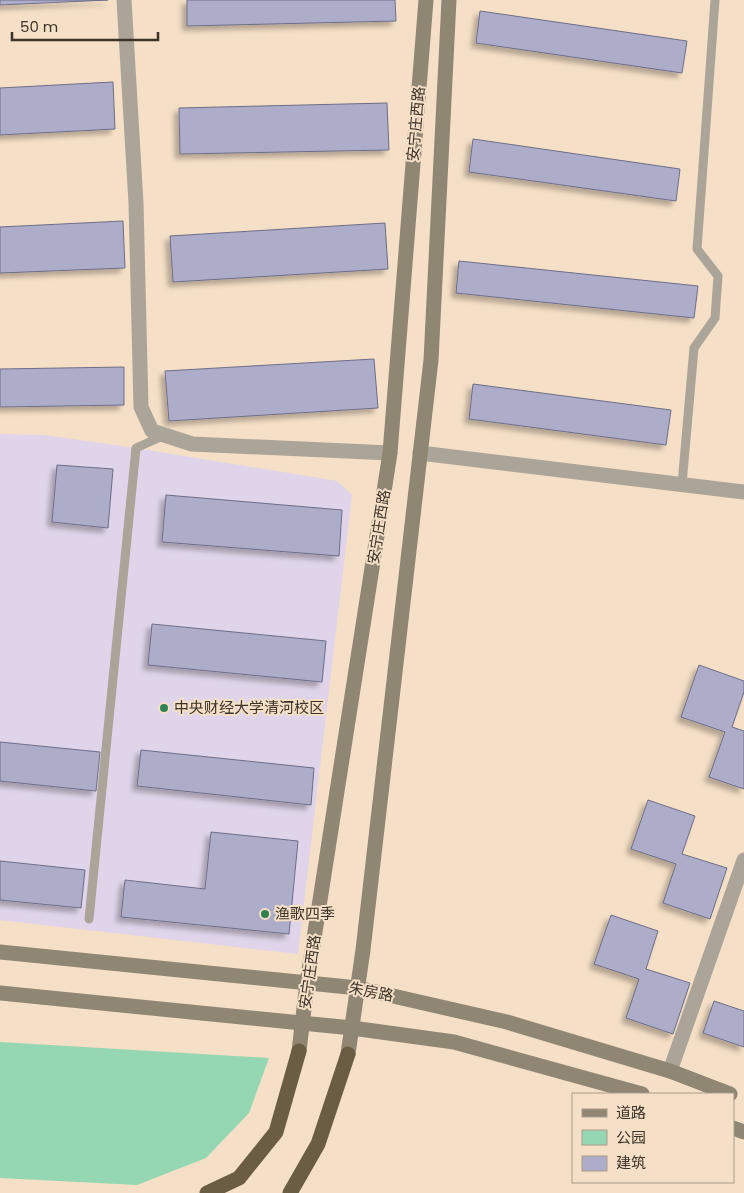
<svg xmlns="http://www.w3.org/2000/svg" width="744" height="1193" font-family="Poppins,'Noto Sans SC',sans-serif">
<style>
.education{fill:#dfd4e9}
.green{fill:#95d7b2}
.building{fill:#adadca;stroke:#6d6e88;filter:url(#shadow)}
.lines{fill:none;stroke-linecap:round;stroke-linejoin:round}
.lane{stroke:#aba498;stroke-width:9}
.street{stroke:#aba498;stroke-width:15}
.secondary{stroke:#8f8674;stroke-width:15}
.highway{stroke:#6a5d44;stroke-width:15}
.poi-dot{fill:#318253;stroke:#f5dfc6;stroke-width:2}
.labels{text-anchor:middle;stroke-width:4;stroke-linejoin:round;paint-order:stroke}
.street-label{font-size:15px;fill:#3c342a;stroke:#f5dfc6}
.poi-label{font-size:15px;fill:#3c342a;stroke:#f5dfc6;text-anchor:start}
</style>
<defs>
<filter id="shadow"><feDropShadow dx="-4.5" dy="4.5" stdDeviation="2.5" flood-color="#0004"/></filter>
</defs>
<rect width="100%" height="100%" fill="#f5dfc6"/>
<polygon class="education" points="0,434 44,435 136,448 337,481 352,495 298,954 0,920"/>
<polygon class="green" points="0,1042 269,1058 249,1113 206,1158 137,1185 0,1178"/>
<g class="building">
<polygon points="0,0 108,0 0,5"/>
<polygon points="187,0 395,0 396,21 187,26"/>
<polygon points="480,11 687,41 682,73 476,43"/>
<polygon points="113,82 115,129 0,135 0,88"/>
<polygon points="387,103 389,150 180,154 179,108"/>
<polygon points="473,139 680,169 676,201 469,172"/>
<polygon points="123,221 125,268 0,273 0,227"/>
<polygon points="385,223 388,269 173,282 170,236"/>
<polygon points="459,261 698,286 694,318 456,293"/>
<polygon points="374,359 378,408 169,421 165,371"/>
<polygon points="124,367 124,405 0,407 0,369"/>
<polygon points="473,384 671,410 666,445 469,419"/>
<polygon points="57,465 113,469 108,528 52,522"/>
<polygon points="166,495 342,510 339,556 162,542"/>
<polygon points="152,624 326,641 322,682 148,665"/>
<polygon points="699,665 744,681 744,692 732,727 744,731 744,789 709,777 725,732 681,717"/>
<polygon points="0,742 100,752 96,791 0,781"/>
<polygon points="141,750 314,768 311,805 137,786"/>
<polygon points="648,800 695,816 682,854 727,868 710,919 663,903 676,864 631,849"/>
<polygon points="211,832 298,841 289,934 121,917 125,880 205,889"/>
<polygon points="0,861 85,870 81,908 0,900"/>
<polygon points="611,915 658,931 646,969 690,983 673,1034 626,1018 639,979 594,964"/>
<polygon points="714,1001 744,1011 744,1047 703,1033"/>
</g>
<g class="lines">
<g class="lane">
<polyline points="682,484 694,348 715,318 718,276 697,249 715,0"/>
<polyline points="89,919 136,448 165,435"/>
</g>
<g class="street">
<polyline points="124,0 136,203 141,407 152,431 192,444 390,453"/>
<polyline points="420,453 744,492"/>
<polyline points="670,1071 744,860"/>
</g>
<g class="secondary">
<polyline points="0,952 358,988 507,1022 670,1071 730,1094"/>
<polyline points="0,993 352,1028 454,1042 642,1094"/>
<polyline points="299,1051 307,983 390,453 426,0"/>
<polyline points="348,1054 363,950 431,360 449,0"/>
<polyline points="733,1128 744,1132"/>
</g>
<g class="highway">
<polyline points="207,1193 239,1178 276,1132 299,1051"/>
<polyline points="290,1193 318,1144 348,1054"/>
</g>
</g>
<g class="poi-dot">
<circle cx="164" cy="708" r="5"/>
<circle cx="265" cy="914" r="5"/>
</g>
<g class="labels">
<g class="street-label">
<text transform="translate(416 124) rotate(-85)" y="5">安宁庄西路</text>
<text transform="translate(379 527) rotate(-81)" y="5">安宁庄西路</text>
<text transform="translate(310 972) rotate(-82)" y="5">安宁庄西路</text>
<text transform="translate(371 992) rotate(11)" y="5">朱房路</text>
</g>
<g class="poi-label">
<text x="174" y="713">中央财经大学清河校区</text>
<text x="275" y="919">渔歌四季</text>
</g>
</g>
<rect x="572" y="1093" width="162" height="90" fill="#f5dfc6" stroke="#ab9b88"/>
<rect x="582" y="1109" width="25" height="8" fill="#8f8674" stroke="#ab9b88"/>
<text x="616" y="1118" font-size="15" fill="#3c342a">道路</text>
<rect x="582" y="1130" width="25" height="15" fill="#95d7b2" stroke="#ab9b88"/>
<text x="616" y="1143" font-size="15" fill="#3c342a">公园</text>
<rect x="582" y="1156" width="25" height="15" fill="#adadca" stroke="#ab9b88"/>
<text x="616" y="1168" font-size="15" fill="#3c342a">建筑</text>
<path d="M12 32v8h146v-8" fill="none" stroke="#3c342a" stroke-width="2.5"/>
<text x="20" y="32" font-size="15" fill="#3c342a" stroke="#f5dfc6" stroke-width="4" paint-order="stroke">50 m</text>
</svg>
